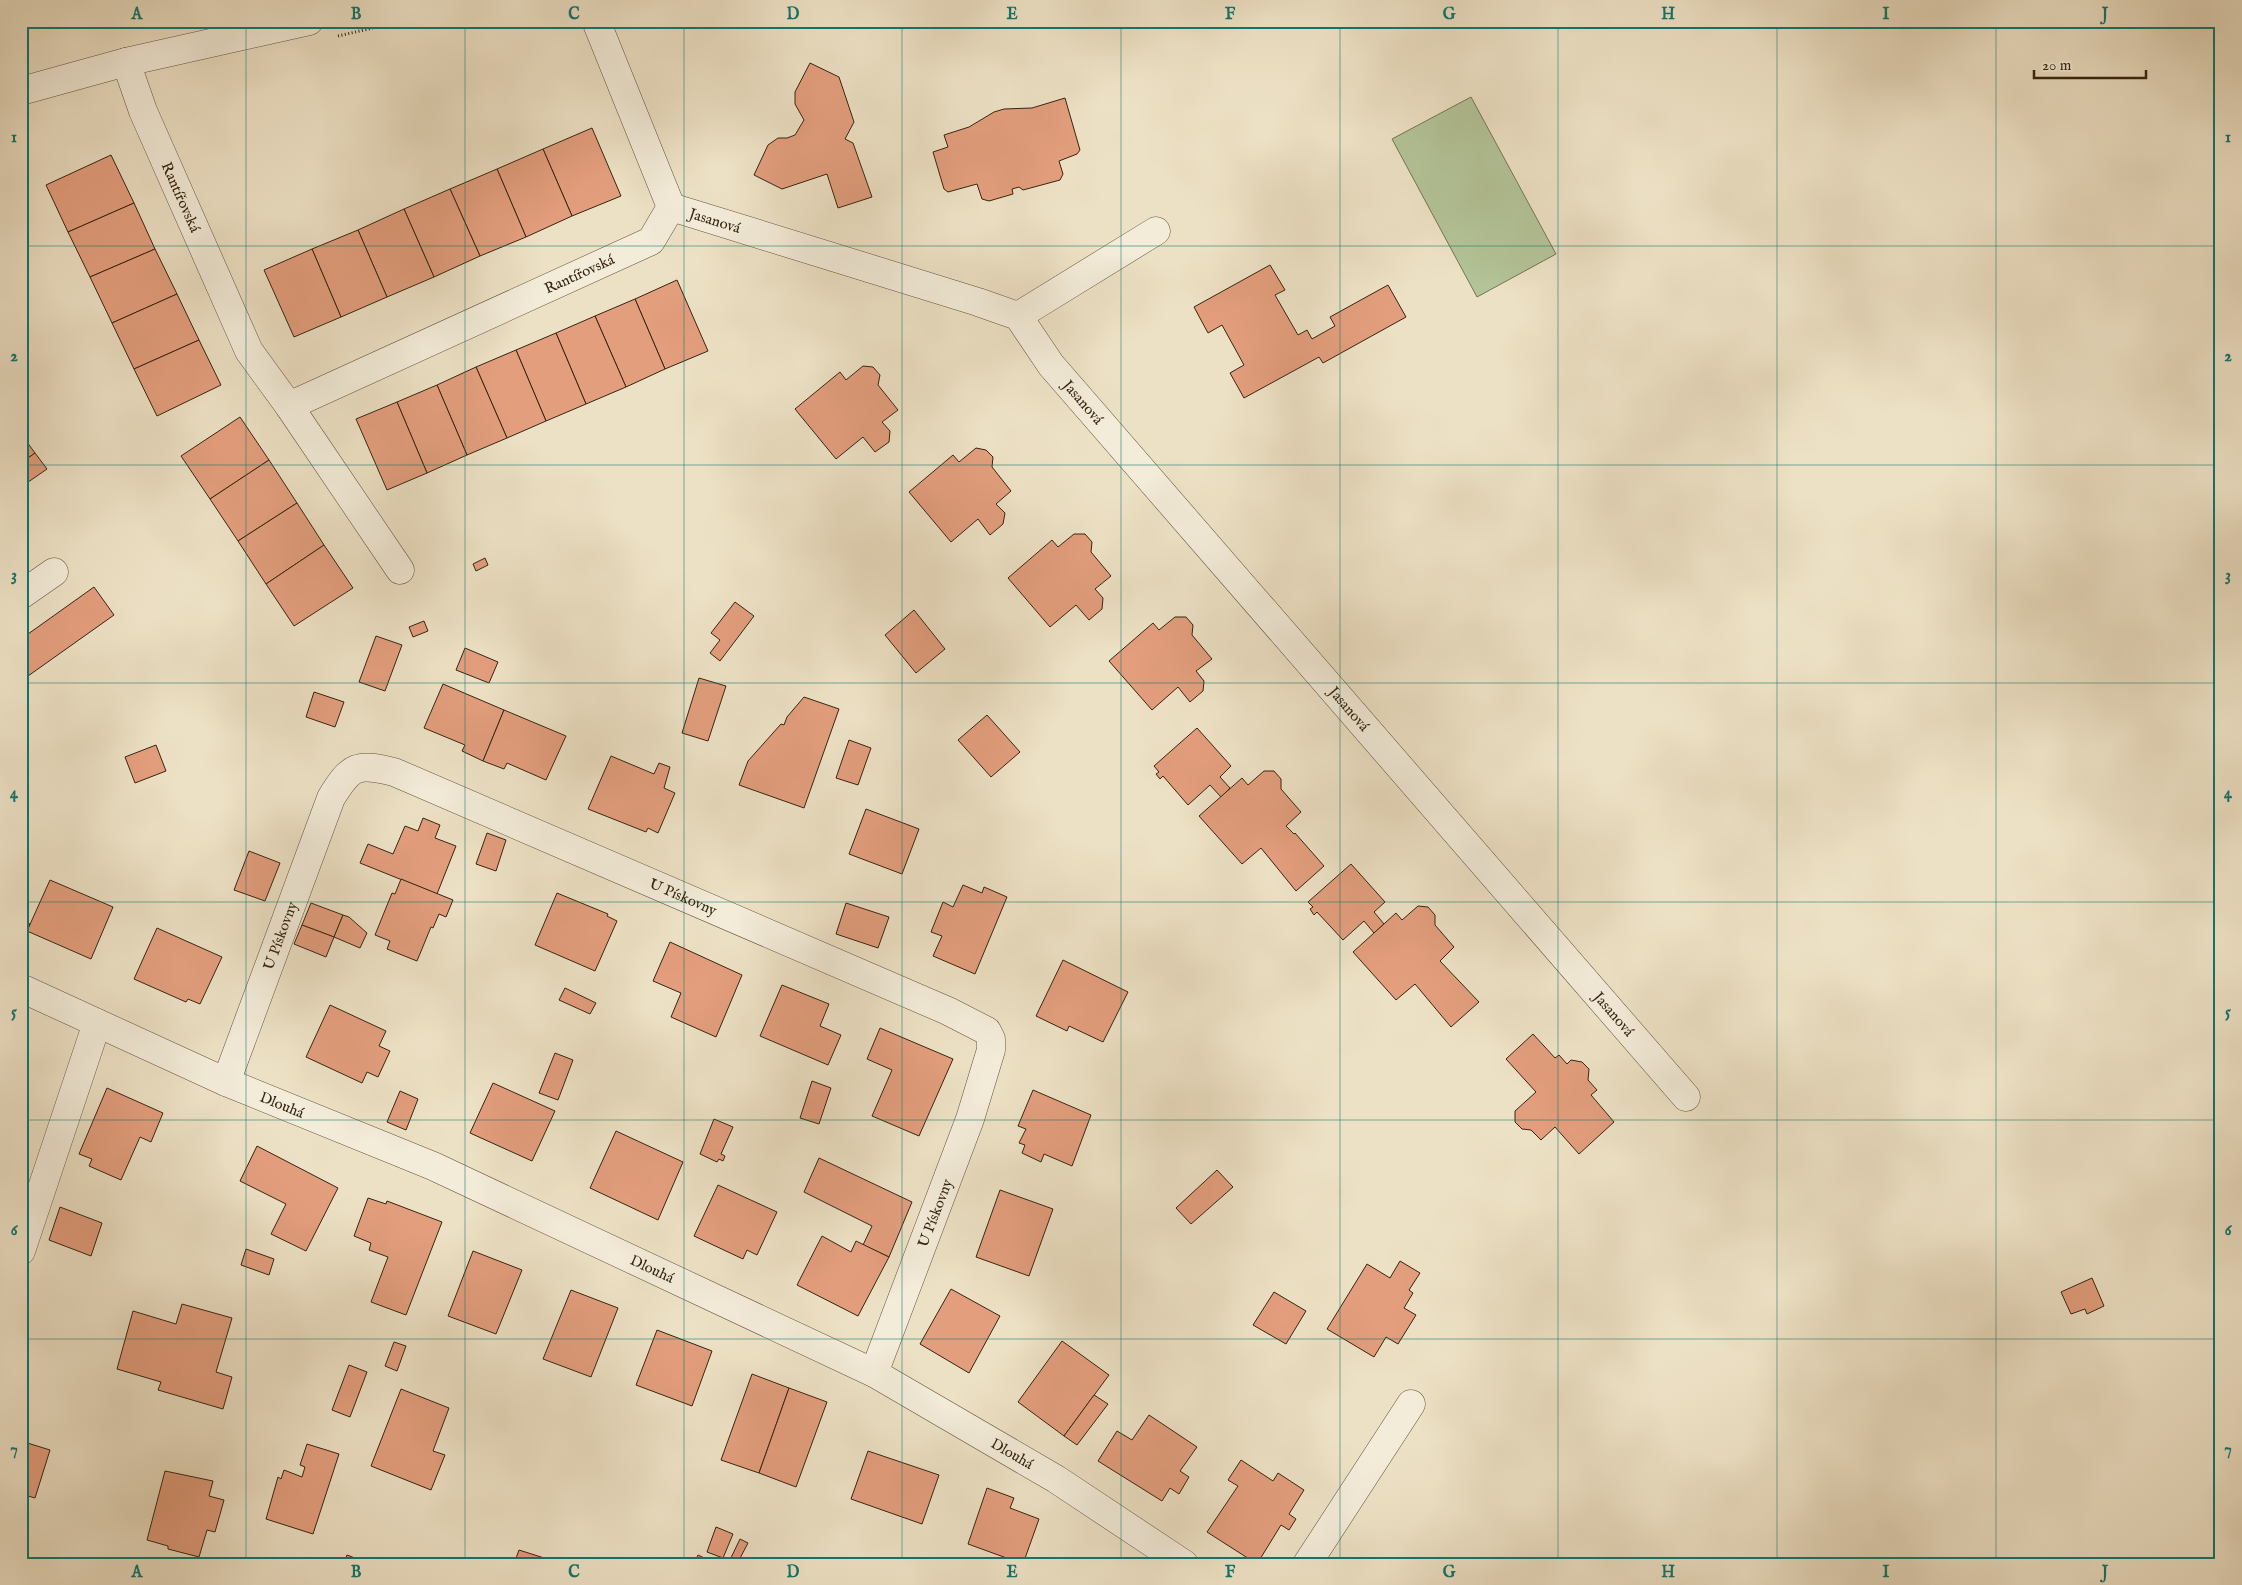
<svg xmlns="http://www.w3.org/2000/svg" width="2242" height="1585" font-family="'IM FELL English',serif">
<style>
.green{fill:#b3c498;stroke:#747454}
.building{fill:#e39e7d;stroke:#362410}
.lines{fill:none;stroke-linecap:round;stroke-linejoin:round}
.minor-casing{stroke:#64533d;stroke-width:29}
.path{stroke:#362410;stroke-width:3;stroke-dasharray:1 2.5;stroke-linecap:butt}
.minor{stroke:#f3ecd9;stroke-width:28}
.grid{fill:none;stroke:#0f766e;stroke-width:1;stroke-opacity:0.55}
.labels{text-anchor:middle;stroke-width:4;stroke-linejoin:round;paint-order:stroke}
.street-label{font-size:15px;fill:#362410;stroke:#f3ecd9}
.neatline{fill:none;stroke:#0f766e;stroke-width:2}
.grid-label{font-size:16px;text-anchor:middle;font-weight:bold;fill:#0f766e}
</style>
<rect width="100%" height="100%" fill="#ede1c5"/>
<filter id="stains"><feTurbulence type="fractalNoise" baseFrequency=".004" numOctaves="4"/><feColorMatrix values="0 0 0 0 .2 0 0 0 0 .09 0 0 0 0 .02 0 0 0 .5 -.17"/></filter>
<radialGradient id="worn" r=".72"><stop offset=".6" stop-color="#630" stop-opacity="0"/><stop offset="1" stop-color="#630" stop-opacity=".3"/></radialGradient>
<polygon class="green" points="1471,97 1556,254 1477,297 1392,139"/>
<g class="building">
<polygon points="810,63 839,77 854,122 845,139 853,143 872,197 838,208 827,174 782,189 754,175 768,145 778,138 787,138 795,135 804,120 795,104 795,92"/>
<polygon points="1065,98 1080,150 1077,154 1059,161 1063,174 1060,180 1023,190 1019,187 1012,189 1013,194 989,201 982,199 977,184 948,192 944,189 933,152 948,147 944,135 969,127 994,112 1004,109 1032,108"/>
<polygon points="592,128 621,196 572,216 543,149"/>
<polygon points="543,149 572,216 526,237 497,169"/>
<polygon points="111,155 134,203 68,232 46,185"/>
<polygon points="497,169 526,237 480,256 450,189"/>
<polygon points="450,189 480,256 434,277 404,209"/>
<polygon points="134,203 155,249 90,277 68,232"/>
<polygon points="404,209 434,277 387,297 358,230"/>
<polygon points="358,230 387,297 341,317 312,249"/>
<polygon points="155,249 177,294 112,323 90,277"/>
<polygon points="312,249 341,317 294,337 264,270"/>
<polygon points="1270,265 1285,290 1275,295 1298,335 1307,330 1312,339 1335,326 1330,317 1388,285 1406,317 1323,363 1319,357 1244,398 1230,373 1244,365 1222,325 1208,333 1194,307"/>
<polygon points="677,280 708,351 665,369 635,299"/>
<polygon points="177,294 199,340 134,369 112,323"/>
<polygon points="635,299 665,369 626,387 595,316"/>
<polygon points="595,316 626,387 586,404 556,333"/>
<polygon points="556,333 586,404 546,421 516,350"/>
<polygon points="199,340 221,385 157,416 134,369"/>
<polygon points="516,350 546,421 507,438 476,367"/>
<polygon points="863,366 873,367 880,375 878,385 898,410 882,422 890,431 889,442 875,452 863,437 836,459 795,409 840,372 846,380"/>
<polygon points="476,367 507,438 467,455 437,385"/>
<polygon points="437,385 467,455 427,473 397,402"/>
<polygon points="397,402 427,473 387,490 356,419"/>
<polygon points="240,417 269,460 210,499 181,456"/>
<polygon points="24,438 35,453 21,463 21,440"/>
<polygon points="976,448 986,450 993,457 992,467 1011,491 996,504 1005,513 1003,524 990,535 978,519 951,542 909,492 953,455 959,462"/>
<polygon points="35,453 47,469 21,487 21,463"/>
<polygon points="269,460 297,503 238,541 210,499"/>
<polygon points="297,503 324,545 266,584 238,541"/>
<polygon points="1074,534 1085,534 1092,542 1091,552 1111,576 1095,589 1103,598 1102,609 1089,620 1076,605 1050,627 1008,578 1052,540 1058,547"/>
<polygon points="324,545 353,588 294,626 266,584"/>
<polygon points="485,558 488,565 476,571 473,564"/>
<polygon points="94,587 114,615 21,681 21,639"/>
<polygon points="735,602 754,616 720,661 710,653 720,640 711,633"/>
<polygon points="914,610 945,649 916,673 885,635"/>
<polygon points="1175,617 1186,617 1193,625 1192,635 1212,659 1196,671 1204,681 1203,691 1190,702 1178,687 1152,710 1109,661 1153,623 1159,630"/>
<polygon points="424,621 428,631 413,637 409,627"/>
<polygon points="376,636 402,645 385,691 359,682"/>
<polygon points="465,648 498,662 489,683 456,670"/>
<polygon points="699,678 726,686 708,741 682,733"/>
<polygon points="443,684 504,710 483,761 462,751 465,745 424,728"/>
<polygon points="314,692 344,702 335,727 306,717"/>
<polygon points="804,697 839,709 804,808 739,785 748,761 781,724 784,725 787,717"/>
<polygon points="504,710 566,736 546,780 507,763 504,769 483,761"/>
<polygon points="987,715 1020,752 991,777 958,740"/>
<polygon points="1197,728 1231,766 1220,777 1230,788 1221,797 1210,785 1188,805 1163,776 1160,779 1156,774 1159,772 1154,766"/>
<polygon points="849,740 871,748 858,785 836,778"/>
<polygon points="156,745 166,771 135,783 125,757"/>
<polygon points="611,756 654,774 659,763 670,767 664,788 675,793 658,833 648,828 646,832 588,809"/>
<polygon points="1264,771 1274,771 1281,779 1281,789 1301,812 1286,826 1294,834 1295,833 1324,866 1296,891 1261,848 1242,864 1199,816 1242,778 1248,785"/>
<polygon points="866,809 919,829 902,874 849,854"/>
<polygon points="423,818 440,825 435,838 456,846 437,894 360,863 368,844 393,854 405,826 418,831"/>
<polygon points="487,833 506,840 496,871 476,864"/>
<polygon points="249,851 280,863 265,901 234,890"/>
<polygon points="1351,864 1385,902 1374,912 1384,924 1374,933 1364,921 1343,940 1317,912 1314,915 1310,909 1313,907 1308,902"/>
<polygon points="401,879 453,900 446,917 439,914 433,928 431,927 417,961 387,949 390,941 375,935 392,893 395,894"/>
<polygon points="50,880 113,907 91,959 27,931"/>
<polygon points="963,885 982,893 984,887 1007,897 975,974 933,956 942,936 931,932 943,902 953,907"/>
<polygon points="557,893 608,914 607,916 617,921 595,971 535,945"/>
<polygon points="311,903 343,915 334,937 302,925"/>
<polygon points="846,903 889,917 878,948 836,934"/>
<polygon points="1418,906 1428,907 1435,915 1435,925 1454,947 1440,961 1479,1002 1451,1027 1415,984 1396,1000 1353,952 1396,913 1402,920"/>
<polygon points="343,915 349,917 367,933 360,948 334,937"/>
<polygon points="21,920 30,924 21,945"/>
<polygon points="302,925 334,937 326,957 294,944"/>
<polygon points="157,928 222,957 200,1004 188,999 186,1002 134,979"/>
<polygon points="670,942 742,975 716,1037 671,1017 681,993 653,981"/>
<polygon points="1063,960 1128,992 1103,1042 1069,1026 1067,1031 1036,1016"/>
<polygon points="782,985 829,1004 820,1026 841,1035 828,1065 760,1036"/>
<polygon points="565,988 596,1003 590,1014 559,1000"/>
<polygon points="330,1005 386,1031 379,1046 390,1051 378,1077 367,1072 362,1083 306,1057"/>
<polygon points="880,1028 953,1059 919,1136 872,1116 892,1070 867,1059"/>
<polygon points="1533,1034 1555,1058 1559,1055 1567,1064 1571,1060 1582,1062 1589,1069 1588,1080 1597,1090 1591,1095 1614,1122 1579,1154 1555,1127 1541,1140 1531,1130 1522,1129 1515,1122 1515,1111 1536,1092 1506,1059"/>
<polygon points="555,1053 573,1060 558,1100 539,1093"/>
<polygon points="812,1081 831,1088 819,1124 800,1118"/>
<polygon points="493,1083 555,1111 532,1161 470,1133"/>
<polygon points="107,1088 163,1113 151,1142 140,1137 121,1180 89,1166 92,1159 79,1154"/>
<polygon points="1033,1090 1091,1115 1072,1166 1044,1154 1041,1162 1022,1153 1025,1145 1019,1143 1026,1129 1018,1126"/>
<polygon points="400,1091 418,1099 406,1130 387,1122"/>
<polygon points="714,1119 733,1127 721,1154 725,1156 723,1161 719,1159 717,1162 700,1154"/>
<polygon points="616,1131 683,1162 658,1220 590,1188"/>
<polygon points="257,1146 338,1188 306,1251 271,1234 286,1204 240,1181"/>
<polygon points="819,1158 912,1202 889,1257 863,1245 872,1226 804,1192"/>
<polygon points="1217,1170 1233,1187 1191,1224 1176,1208"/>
<polygon points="718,1185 777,1212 757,1255 747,1250 743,1259 694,1236"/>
<polygon points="1000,1190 1053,1209 1029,1276 976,1257"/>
<polygon points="368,1198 386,1204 387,1201 442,1222 406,1315 371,1302 388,1257 369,1250 371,1243 354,1236"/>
<polygon points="60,1207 102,1223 91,1256 49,1240"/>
<polygon points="822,1236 851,1252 856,1241 889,1257 858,1316 797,1285"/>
<polygon points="246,1249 274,1259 269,1275 241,1265"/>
<polygon points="473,1251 522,1270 496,1334 448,1316"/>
<polygon points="1400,1261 1420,1273 1409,1290 1413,1293 1404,1308 1416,1315 1398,1344 1386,1337 1374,1357 1327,1329 1367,1264 1390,1278"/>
<polygon points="2092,1278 2104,1306 2087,1314 2085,1309 2071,1314 2061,1292"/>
<polygon points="951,1289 1000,1316 969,1373 920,1344"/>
<polygon points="571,1290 618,1308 591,1377 543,1359"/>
<polygon points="1274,1292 1306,1311 1286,1344 1253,1325"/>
<polygon points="182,1304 232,1318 216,1372 232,1377 223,1409 158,1390 161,1382 117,1369 133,1311 176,1324"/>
<polygon points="657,1330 712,1351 692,1406 636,1385"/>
<polygon points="1062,1341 1109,1375 1064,1436 1018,1402"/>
<polygon points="394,1342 406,1346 397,1371 385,1366"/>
<polygon points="349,1365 367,1372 350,1417 332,1410"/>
<polygon points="752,1374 789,1388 759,1473 721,1460"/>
<polygon points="789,1388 827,1402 796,1487 759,1473"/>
<polygon points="401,1389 449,1408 433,1451 445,1455 431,1490 371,1466"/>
<polygon points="1094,1395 1108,1404 1077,1445 1064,1436"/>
<polygon points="1149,1415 1197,1447 1180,1471 1189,1477 1179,1494 1170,1488 1162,1501 1098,1461 1117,1431 1132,1440"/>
<polygon points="21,1441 50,1450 35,1498 21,1494"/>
<polygon points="307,1444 339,1454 313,1534 266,1519 278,1477 281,1479 284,1470 302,1477 305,1467 300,1465"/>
<polygon points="868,1451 939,1475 922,1524 851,1499"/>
<polygon points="1241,1460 1273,1481 1278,1473 1304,1490 1289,1514 1296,1519 1289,1530 1281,1525 1257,1564 1207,1532 1238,1486 1228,1480"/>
<polygon points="165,1471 213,1481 209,1496 224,1500 215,1532 207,1530 199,1557 168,1549 168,1546 147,1540"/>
<polygon points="987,1488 1014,1498 1010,1508 1039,1519 1023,1564 968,1544"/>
<polygon points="716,1527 733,1534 723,1558 707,1552"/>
<polygon points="740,1539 748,1543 737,1564 728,1564"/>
<polygon points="519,1550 563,1564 514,1564"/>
<polygon points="347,1555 371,1564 344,1564"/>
<polygon points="698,1555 717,1564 694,1564"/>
<polygon points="1413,1559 1421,1564 1409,1564"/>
</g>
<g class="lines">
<defs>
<g id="minor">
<path id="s1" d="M126,62l17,49 106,240 40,55 111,164"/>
<polyline points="21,91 126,62 309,21"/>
<path id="s2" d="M671,207l307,95 40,14 33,49 635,732"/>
<polyline points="1018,316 1156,231"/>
<path id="s3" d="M289,406l362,-165 20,-34 -75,-186"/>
<polyline points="21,595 54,572"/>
<path id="s4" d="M21,988l205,94 207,84 441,207 182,106 128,85"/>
<path id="s5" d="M226,1082l105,-284c20,-33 26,-35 63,-26l554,239 39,20 4,8v11l-21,69 -96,254"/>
<polyline points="21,1251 97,1023"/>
<polyline points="1307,1564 1411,1404"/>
</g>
</defs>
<use href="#minor" class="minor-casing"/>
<polyline class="path" points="338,36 403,21"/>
<use href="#minor" class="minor"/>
</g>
<path class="grid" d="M246,21v1543M465,21v1543M684,21v1543M902,21v1543M1121,21v1543M1340,21v1543M1558,21v1543M1777,21v1543M1996,21v1543M21,246h2200M21,465h2200M21,683h2200M21,902h2200M21,1120h2200M21,1339h2200"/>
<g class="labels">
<g class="street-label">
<text dy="5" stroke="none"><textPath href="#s1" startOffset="146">Rantířovská</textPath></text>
<text dy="5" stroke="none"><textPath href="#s2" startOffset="46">Jasanová</textPath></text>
<text dy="5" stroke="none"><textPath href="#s3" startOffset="319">Rantířovská</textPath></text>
<text dy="5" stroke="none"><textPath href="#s2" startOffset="472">Jasanová</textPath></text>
<text dy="5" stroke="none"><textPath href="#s2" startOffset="878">Jasanová</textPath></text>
<text dy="5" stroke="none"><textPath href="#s5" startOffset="695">U Pískovny</textPath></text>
<text dy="5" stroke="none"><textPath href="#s5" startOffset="156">U Pískovny</textPath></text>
<text dy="5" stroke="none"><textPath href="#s2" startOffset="1282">Jasanová</textPath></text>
<text dy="5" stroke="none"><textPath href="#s4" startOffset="286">Dlouhá</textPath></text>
<text transform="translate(935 1213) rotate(-69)" y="5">U Pískovny</text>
<text dy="5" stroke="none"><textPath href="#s4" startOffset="691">Dlouhá</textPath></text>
<text dy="5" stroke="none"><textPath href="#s4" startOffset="1096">Dlouhá</textPath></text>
</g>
</g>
<rect width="2242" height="1585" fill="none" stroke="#ede1c5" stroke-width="55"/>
<path d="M2034 70v8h112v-8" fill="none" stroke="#362410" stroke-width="2.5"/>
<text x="2042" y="70" font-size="15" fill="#362410" stroke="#f3ecd9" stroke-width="4" paint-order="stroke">20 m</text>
<rect x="28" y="28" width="2186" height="1530" class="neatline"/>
<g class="grid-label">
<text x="137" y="19">A</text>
<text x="356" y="19">B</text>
<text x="574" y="19">C</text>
<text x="793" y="19">D</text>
<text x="1012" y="19">E</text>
<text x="1230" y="19">F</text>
<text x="1449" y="19">G</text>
<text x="1668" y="19">H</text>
<text x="1886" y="19">I</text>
<text x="2105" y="19">J</text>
<text x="14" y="142">1</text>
<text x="2228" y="142">1</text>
<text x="14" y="361">2</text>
<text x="2228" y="361">2</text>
<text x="14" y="580">3</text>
<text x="2228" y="580">3</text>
<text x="14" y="798">4</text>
<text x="2228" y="798">4</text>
<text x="14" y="1017">5</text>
<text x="2228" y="1017">5</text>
<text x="14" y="1235">6</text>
<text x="2228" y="1235">6</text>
<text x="14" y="1454">7</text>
<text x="2228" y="1454">7</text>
<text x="137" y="1577">A</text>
<text x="356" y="1577">B</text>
<text x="574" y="1577">C</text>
<text x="793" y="1577">D</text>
<text x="1012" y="1577">E</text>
<text x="1230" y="1577">F</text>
<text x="1449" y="1577">G</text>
<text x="1668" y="1577">H</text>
<text x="1886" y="1577">I</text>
<text x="2105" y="1577">J</text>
</g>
<rect width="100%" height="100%" filter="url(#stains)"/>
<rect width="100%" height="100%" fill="url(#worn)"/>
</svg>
